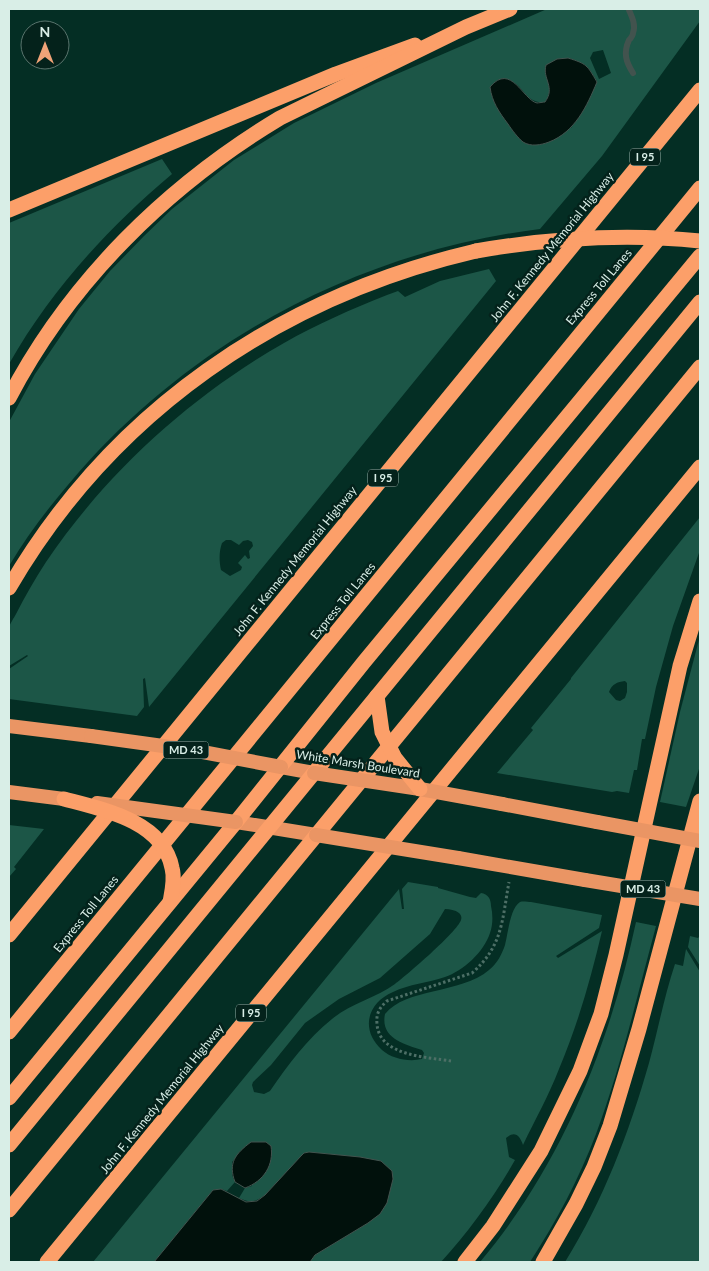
<svg xmlns="http://www.w3.org/2000/svg" width="709" height="1271" font-family="Lato,sans-serif">
<style>
.green{fill:#1c5647;fill-rule:evenodd}
.water{fill:#01110c;stroke:#42534e}
.lines{fill:none;stroke-linecap:round;stroke-linejoin:round}
.stream{stroke:#42534e;stroke-width:6}
.path{stroke:#4d6f66;stroke-width:3;stroke-dasharray:2.5 2.5;stroke-linecap:butt}
.trunk{stroke:#ea9564;stroke-width:14}
.motorway{stroke:#fc9f69;stroke-width:15}
.trunk-bridge{stroke:#ea9564;stroke-width:14}
.motorway-bridge{stroke:#fc9f69;stroke-width:15}
.labels{text-anchor:middle;stroke-width:5;stroke-linejoin:round;paint-order:stroke}
.shield{fill:#04221b;stroke:#99b1aa;stroke-width:1}
.shield-label{font-size:11px;font-weight:bold;fill:#d9eee7}
.street-label{font-size:12px;fill:#d9eee7;stroke:#04221b}
</style>
<rect width="100%" height="100%" fill="#042e24"/>
<g class="green">
<path d="M547,9h153v12l-98,135 -62,73c-178,22 -343,109 -461,243 -26,30 -50,60 -70,94v-144l26,-48 44,-65 31,-38 34,-35 28,-27 62,-49 60,-37 82,-40zM603,50l8,23 -12,6 -9,-21 3,-6zM568,58c19,6 19,7 29,23l-16,33 -10,14 -77,-45c31,-12 25,22 51,19 8,-11 3,-21 0,-32z"/>
<path d="M162,159l10,15c-65,55 -121,116 -163,190v-141z"/>
<path d="M489,269l7,12 -347,426 -4,-29 -2,1 1,28 -7,9 -128,-17v-30l19,-13 -1,-1 -18,11c0,-12 -3,-27 0,-38 1,-5 5,-10 7,-14 9,-18 19,-35 30,-52 60,-89 145,-166 238,-219 33,-19 68,-34 103,-48l11,-4 7,6 35,-16zM226,540h5l8,5 4,-4 5,-1 4,2 1,4 -4,5 1,7 -2,1 -3,-4 -7,8 4,4 -1,3 -11,6 -9,-6c-2,-9 -2,-19 1,-27z"/>
<path d="M700,517v33l-27,76 -17,61 -11,52h-3l-5,31h-3l-5,23 -12,-2 -5,1 -115,-19 36,-43 -2,-2 40,-49v-1zM625,681l2,2v9l-2,6 -5,3 -4,-1 -7,-8c3,-8 8,-10 16,-11z"/>
<polygon points="700,636 700,766 686,807 660,802 680,712"/>
<polygon points="9,825 44,829 14,867 16,869 9,877"/>
<path d="M408,882l30,5v1l32,9 6,1 5,-5c7,1 10,6 10,13 2,9 2,18 -1,27 -6,19 -27,38 -45,44 -17,6 -36,7 -52,15 -26,11 -33,38 -11,58 10,9 27,12 40,9l2,-6 -2,-3c-18,-6 -42,-12 -37,-36 20,-26 76,-20 104,-44 8,-6 13,-16 16,-25 3,-11 5,-37 15,-43 3,-1 8,0 11,0l71,13 -3,13 -43,28 2,2 44,-27c-11,47 -24,93 -43,138 -10,26 -24,51 -36,76 -3,-9 -8,-15 -17,-7l3,19 6,3c-21,37 -46,71 -74,102h-131l5,-7 53,-32 -37,-69 -26,-1 -40,42c-9,7 -16,8 -26,3l6,-10 7,-2 -6,-39 -14,15v13l3,7 -8,9 -6,-2 -8,1 -59,72h-61l306,-373 3,20h2l-2,-20zM445,909c5,0 10,1 14,4 2,2 3,4 2,7 -4,12 -54,55 -66,64 -19,14 -44,19 -63,35 -25,20 -44,46 -62,72l-6,3 -10,-2 -2,-7 1,-3 18,-17 34,-42 34,-24 41,-21 50,-44z"/>
<path d="M636,922l20,4c-19,70 -35,141 -60,208 -17,45 -40,88 -66,128h-50c81,-96 130,-218 156,-340z"/>
<polygon points="690,936 698,938 700,936 700,966 688,947"/>
<path d="M686,949l14,23v290h-135c38,-61 64,-129 84,-199 9,-33 15,-66 26,-99l8,2z"/>
</g>
<g class="water">
<path d="M568,58c19,6 19,7 29,24 -10,24 -22,50 -48,60 -8,3 -18,5 -26,0 -5,-4 -11,-12 -15,-18 -9,-12 -16,-22 -18,-37 21,-25 33,13 47,16 1,0 7,-1 8,-1 11,-15 -3,-23 1,-37l11,-6z"/>
<path d="M251,1142h15l5,4c3,19 -7,35 -26,42l-10,-6c-7,-19 0,-28 16,-40z"/>
<polygon points="309,1152 360,1157 381,1161 392,1171 393,1179 387,1203 380,1214 368,1223 315,1255 310,1262 154,1262 213,1190 221,1189 246,1202 257,1201 265,1195 301,1156 304,1153"/>
</g>
<g class="lines">
<path class="stream" d="M629,10c3,7 7,15 4,23 0,3 -2,5 -4,7 -6,13 -3,22 4,33"/>
<path class="path" d="M451,1061c-24,-4 -72,-5 -74,-37 -1,-10 2,-16 10,-23l85,-28c31,-27 30,-53 37,-91"/>
<g class="trunk">
<polyline points="9,726 91,736"/>
<polyline points="281,767 314,773"/>
<polyline points="9,792 64,799"/>
<polyline points="502,804 597,822"/>
<polyline points="236,822 316,835"/>
<polyline points="458,858 585,880"/>
</g>
<g class="motorway">
<polyline points="9,210 336,74 415,45"/>
<path d="M9,398c61,-117 158,-212 271,-280l186,-91 44,-18"/>
<path d="M9,588c103,-177 270,-291 467,-337"/>
<polyline points="9,935 700,90"/>
<polyline points="9,1032 700,188"/>
<polyline points="9,1098 236,822 364,662 700,256"/>
<polyline points="9,1145 700,302"/>
<polyline points="9,1210 700,367"/>
<polyline points="47,1262 700,467"/>
<polyline points="465,1262 493,1226 541,1151 580,1071 601,1014 616,955 680,666 700,601"/>
<polyline points="543,1262 576,1204 594,1167 610,1126 639,1029 700,801"/>
</g>
<g class="trunk-bridge">
<polyline points="91,736 192,750 281,767"/>
<polyline points="314,773 420,789 502,804"/>
<polyline points="97,803 236,822"/>
<polyline points="597,822 700,841"/>
<polyline points="316,835 458,858"/>
<polyline points="585,880 700,899"/>
</g>
<g class="motorway-bridge">
<path d="M476,251c75,-13 149,-18 224,-10"/>
<polyline points="377,696 382,732 395,758 420,789"/>
<path d="M64,799c38,10 99,22 108,69 3,11 0,23 -2,34"/>
</g>
</g>
<g class="labels">
<g class="shield">
<rect x="630" y="148.5" width="30" height="17" rx="4"/>
<rect x="368" y="469.5" width="30" height="17" rx="4"/>
<rect x="163.5" y="741.5" width="45" height="17" rx="4"/>
<rect x="620.5" y="880.5" width="45" height="17" rx="4"/>
<rect x="236" y="1004.5" width="30" height="17" rx="4"/>
</g>
<g class="shield-label">
<text x="645" y="161">I 95</text>
<text x="383" y="482">I 95</text>
<text x="186" y="754">MD 43</text>
<text x="643" y="893">MD 43</text>
<text x="251" y="1017">I 95</text>
</g>
<g class="street-label">
<text transform="translate(552 247) rotate(-51)" y="4">John F. Kennedy Memorial Highway</text>
<text transform="translate(599 287) rotate(-50)" y="4">Express Toll Lanes</text>
<text transform="translate(295 561) rotate(-51)" y="4">John F. Kennedy Memorial Highway</text>
<text transform="translate(343 601) rotate(-51)" y="4">Express Toll Lanes</text>
<text transform="translate(358 764) rotate(9)" y="4">White Marsh Boulevard</text>
<text transform="translate(86 914) rotate(-51)" y="4">Express Toll Lanes</text>
<text transform="translate(162 1099) rotate(-51)" y="4">John F. Kennedy Memorial Highway</text>
</g>
</g>
<rect width="709" height="1271" fill="none" stroke="#d9eee7" stroke-width="20"/>
<g transform="translate(45 45)"><circle r="24" fill="#04221b" stroke="#59746d"/>
<path d="M0-4L9 19L0 12L-9 19Z" fill="#efa378"/>
<text y="-8" font-size="14" font-weight="bold" text-anchor="middle" fill="#d9eee7">N</text>
</g>
</svg>
